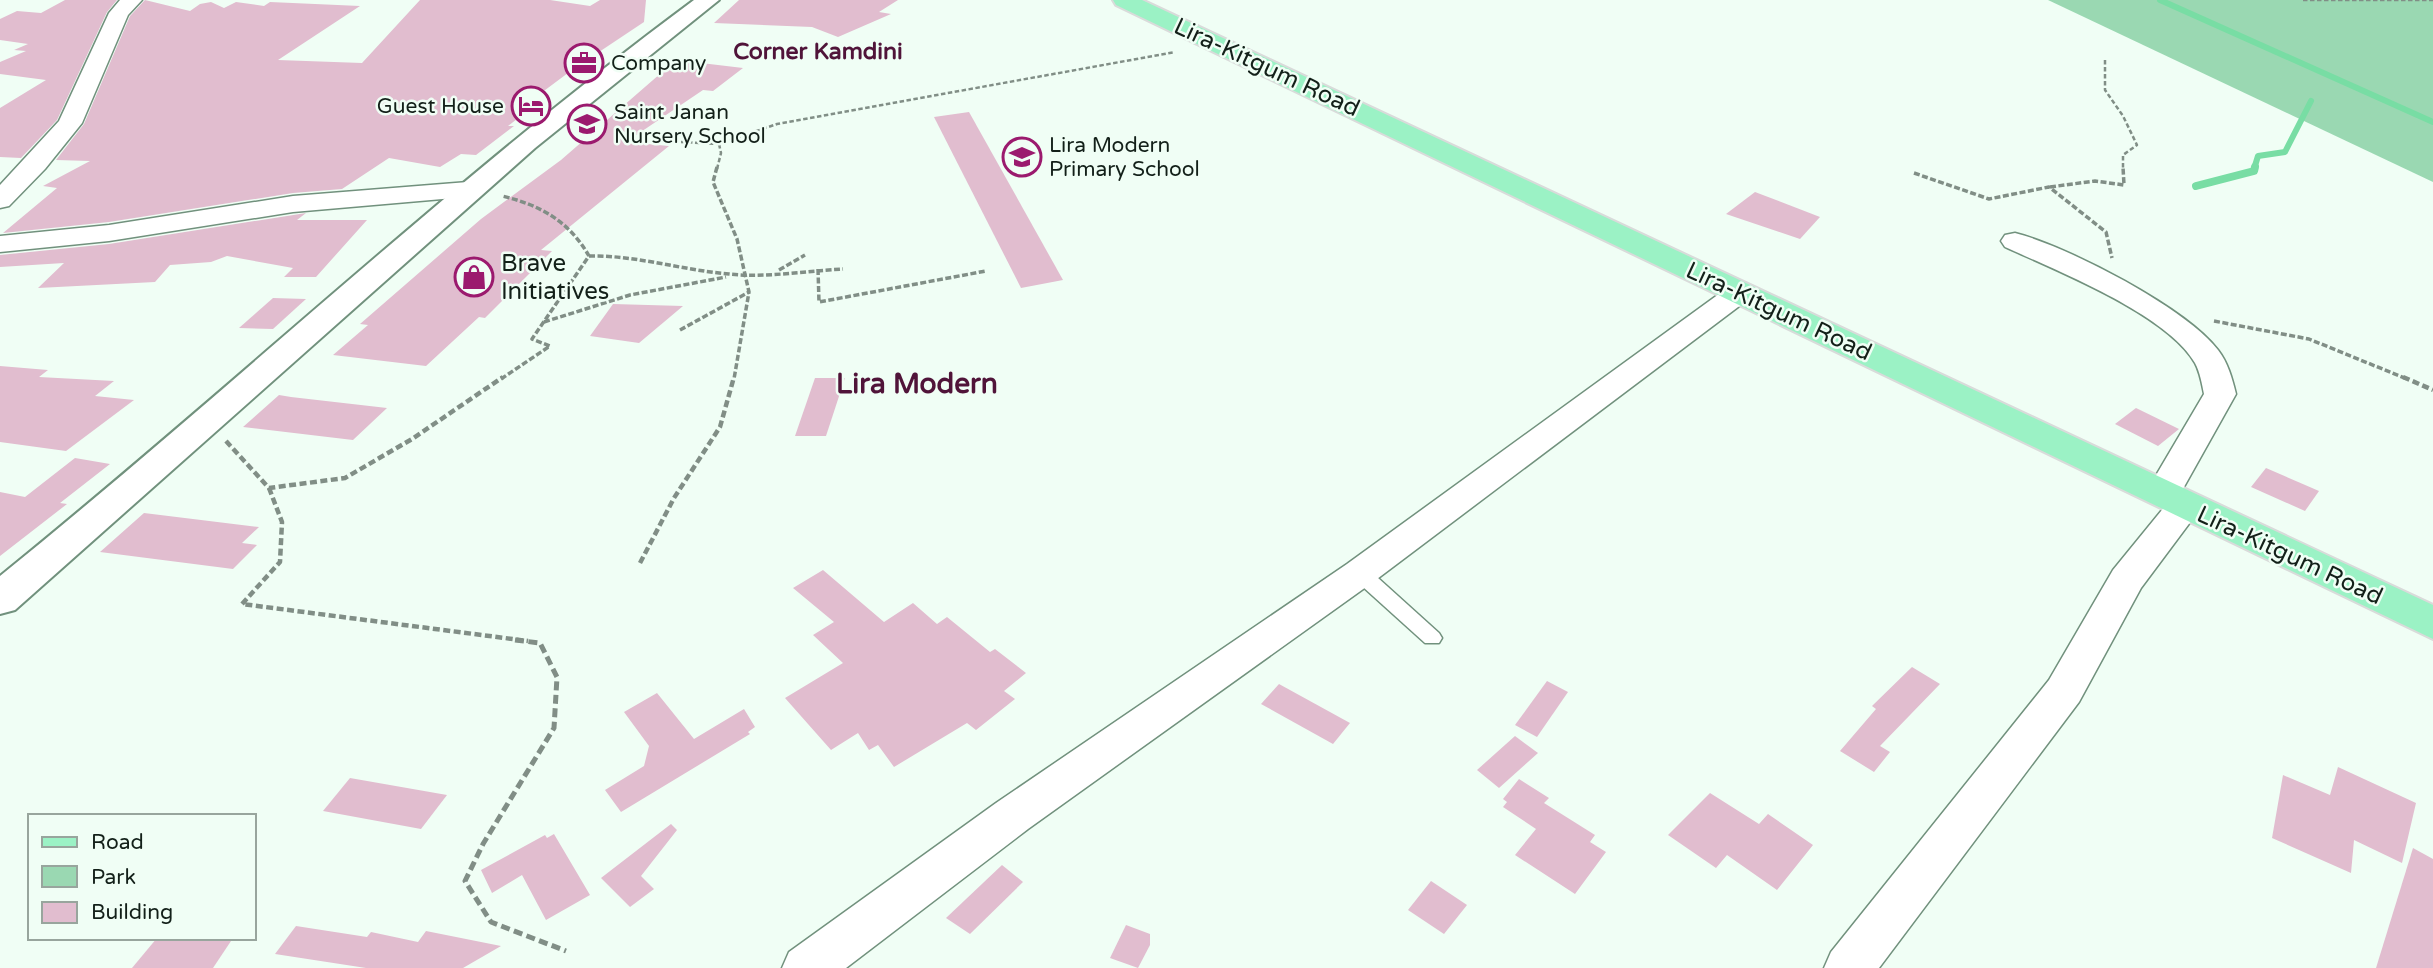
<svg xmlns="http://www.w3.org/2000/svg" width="2433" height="968" font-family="'Varela Round',sans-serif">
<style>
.green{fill:#9ad8b2}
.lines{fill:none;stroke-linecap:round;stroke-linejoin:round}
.stream-far1{stroke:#78dda4;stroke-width:6}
.stream{stroke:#78dda4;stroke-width:8}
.building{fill:#e1bdcf}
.lane-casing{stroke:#71917d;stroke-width:3}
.street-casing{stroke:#71917d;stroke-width:3}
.secondary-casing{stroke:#71917d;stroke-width:4}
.primary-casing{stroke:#d9dbda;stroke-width:4}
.path-far3{stroke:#818e86;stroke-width:2.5;stroke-dasharray:4.5 2.5;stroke-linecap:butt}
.path-far2{stroke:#818e86;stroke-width:3.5;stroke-dasharray:6 2.5;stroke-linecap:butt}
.path-far1{stroke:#818e86;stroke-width:4.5;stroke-dasharray:7 3.5;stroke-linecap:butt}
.path{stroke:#818e86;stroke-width:5;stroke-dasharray:9 4.5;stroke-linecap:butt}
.lane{fill:#fff;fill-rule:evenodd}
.street{fill:#fff;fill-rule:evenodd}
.secondary{fill:#fff;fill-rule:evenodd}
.primary{fill:#9bf2c5;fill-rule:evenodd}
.labels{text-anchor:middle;stroke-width:5;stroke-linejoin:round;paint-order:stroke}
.far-poi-label{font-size:21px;fill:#132019;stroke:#f0fef5;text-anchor:start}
.far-quarter-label{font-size:23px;font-weight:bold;fill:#501439;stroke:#f0fef5}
.street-label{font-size:24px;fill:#132019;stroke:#f0fef5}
.poi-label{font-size:24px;fill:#132019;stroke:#f0fef5;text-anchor:start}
.quarter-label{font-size:28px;font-weight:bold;fill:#501439;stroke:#f0fef5}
</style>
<rect width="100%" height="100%" fill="#f0fef5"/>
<polygon class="green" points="2048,0 2433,0 2433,182"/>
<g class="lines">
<g class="stream-far1">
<polyline points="2160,0 2433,122"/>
<polyline points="2254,169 2258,156 2285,152 2311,101"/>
</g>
<polyline class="stream" points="2196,186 2254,171 2255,167"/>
</g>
<g class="building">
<polygon points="65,0 117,0 107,12 57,120 21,158 0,157 0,108 46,80 0,74 0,62 26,51 14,50 28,44 0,40 0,19 17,11 41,13"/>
<polygon points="145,0 190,11 200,4 211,2 224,8 236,2 264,6 270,2 360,6 278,60 362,63 420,0 550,0 590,6 600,0 646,0 644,22 572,70 517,111 526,112 508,126 514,126 476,155 461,154 440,167 389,158 342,189 293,193 109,222 3,233 57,188 43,186 90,161 56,160 84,124 130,16"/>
<polygon points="739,0 898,0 879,12 891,14 838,37 812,27 714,23"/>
<polygon points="676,60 743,68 713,91 703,90 626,142 669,146 541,250 552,251 485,318 479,317 426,366 333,355 368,325 360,324 481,219 561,160"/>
<polygon points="969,112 1063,280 1021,288 934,117"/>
<polygon points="1755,192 1820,217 1800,239 1726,214"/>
<polygon points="306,213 297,220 367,220 316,277 284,277 293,268 227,256 211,262 170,265 155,282 38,288 64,263 0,267 0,255 109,244"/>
<polygon points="273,298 306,299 273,329 239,328"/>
<polygon points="613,304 683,306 639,343 590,336"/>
<polygon points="0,366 48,370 39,377 114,381 95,396 134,400 66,451 0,442"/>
<polygon points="815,378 845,378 826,436 795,436"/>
<polygon points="279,395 291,397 387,408 353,440 243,427"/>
<polygon points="2136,408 2179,429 2158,446 2115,424"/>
<polygon points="75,458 110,464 60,503 67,504 0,556 0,492 25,497"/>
<polygon points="2266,468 2319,491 2305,511 2251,487"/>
<polygon points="144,513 259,527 242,543 257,545 233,569 100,552"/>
<polygon points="823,570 884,622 913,603 937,624 947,617 990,652 995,649 1026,673 1004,691 1015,699 976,730 967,723 894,767 878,745 869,750 858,733 831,750 785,698 843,663 813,635 834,622 793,588"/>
<polygon points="1912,667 1940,684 1880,746 1890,752 1874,772 1840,751 1876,709 1872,706"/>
<polygon points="1547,681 1568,692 1537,737 1515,725"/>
<polygon points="1279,684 1350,723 1333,744 1261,704"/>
<polygon points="657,693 694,739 744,709 755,727 748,732 750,734 621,812 605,790 644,766 649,746 624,712"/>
<polygon points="1515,736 1538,753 1499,788 1477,770"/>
<polygon points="2338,767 2416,803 2402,863 2354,840 2351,873 2272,838 2283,775 2330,795"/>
<polygon points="350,778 447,795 421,829 323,811"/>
<polygon points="1519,779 1549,798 1544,803 1595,835 1590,842 1606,852 1575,894 1515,855 1536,829 1503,807 1507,802 1503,799"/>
<polygon points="1710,793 1759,824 1768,814 1813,845 1777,890 1727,855 1716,868 1668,835"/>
<polygon points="671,824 677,830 641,876 654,889 630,907 601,878"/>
<polygon points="554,834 590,895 546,920 522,875 492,893 481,870 545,835 547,838"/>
<polygon points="2413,848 2433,859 2433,968 2376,968"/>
<polygon points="1002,865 1023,882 970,934 946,918"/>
<polygon points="1431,881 1467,905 1444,934 1408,910"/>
<polygon points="1126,925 1150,934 1150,945 1138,968 1110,958"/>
<polygon points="296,926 367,937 371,932 418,942 426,931 501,946 463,968 366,968 275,954"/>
<polygon points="157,938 233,938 213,968 132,968"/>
</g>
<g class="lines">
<defs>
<polygon id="lane" points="1360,566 1367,568 1439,633 1442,638 1439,643 1425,643 1353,578 1351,573 1353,568"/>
<g id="street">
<polygon points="120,0 142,0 128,15 82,123 45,169 9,206 0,208 0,185 59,121 109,13"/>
<polygon points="468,182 477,184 481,190 477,196 293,212 109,241 0,252 0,236 109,225 293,196"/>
<path d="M2015,233c52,13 171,75 203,117 10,13 14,28 18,44l-56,100 18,3 5,8 -62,83 -62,114 -200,266h-55l7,-16 218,-272 64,-110 53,-65 -15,-3 -6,-8 59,-100c-2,-10 -4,-22 -9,-31 -28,-49 -140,-93 -190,-116l-4,-6 4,-6z"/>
<polygon points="1740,283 1750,286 1755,292 1750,298 1373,582 1028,829 846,968 782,968 789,952 996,803 1347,564 1730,286"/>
</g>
<path id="secondary" d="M694,0h25l-184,148 -520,462 -15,4v-38c234,-189 452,-397 694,-576z"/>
<polygon id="primary" points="1113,0 1142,0 2433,605 2433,639 1116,5"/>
</defs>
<use href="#lane" class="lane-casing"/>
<use href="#street" class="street-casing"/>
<use href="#secondary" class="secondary-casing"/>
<use href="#primary" class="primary-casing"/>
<g class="path-far3">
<polyline points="2303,0 2433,0"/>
<polyline points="2105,60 2105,90 2123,116 2137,145 2123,155 2123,169"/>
<polyline points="681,142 719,144 777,124 1175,52"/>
<polyline points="717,169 721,153 719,144"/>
</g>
<g class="path-far2">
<polyline points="717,167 713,182 737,239 749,292 734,379"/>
<polyline points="1914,173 1989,199 2049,187 2106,232 2112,258"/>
<polyline points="2050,187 2095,181 2124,185 2123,167"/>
<path d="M589,256c47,-1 92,14 140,18 36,4 77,-3 114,-5"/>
<polyline points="818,269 819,302 986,271"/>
<polyline points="779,270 805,255"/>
<polyline points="2214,321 2309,339 2407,379"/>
<polyline points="544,322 630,295 726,277"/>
<polyline points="680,330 749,292"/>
<path d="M501,379l49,-33 -18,-7 57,-83c-20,-35 -49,-51 -87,-60"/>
</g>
<g class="path-far1">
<polyline points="2403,377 2433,390"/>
<polyline points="226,441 269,488 345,478 412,439 503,377"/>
<polyline points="269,488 282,522 280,562 242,604 528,641"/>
<polyline points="640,563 674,498 720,427 734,377"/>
</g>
<polyline class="path" points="515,640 540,643 557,677 554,728 483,844 465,881 491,922 566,951"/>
<use href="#lane" class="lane"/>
<use href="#street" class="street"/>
<use href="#secondary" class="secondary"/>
<use href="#primary" class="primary"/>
</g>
<defs>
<symbol id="office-ring" viewBox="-11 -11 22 22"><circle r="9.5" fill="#f0fef5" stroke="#9b1a6e" stroke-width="1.5"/><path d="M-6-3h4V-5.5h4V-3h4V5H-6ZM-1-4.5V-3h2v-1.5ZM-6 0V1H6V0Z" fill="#9b1a6e"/></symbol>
<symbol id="hotel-ring" viewBox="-11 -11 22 22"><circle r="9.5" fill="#f0fef5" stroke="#9b1a6e" stroke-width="1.5"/><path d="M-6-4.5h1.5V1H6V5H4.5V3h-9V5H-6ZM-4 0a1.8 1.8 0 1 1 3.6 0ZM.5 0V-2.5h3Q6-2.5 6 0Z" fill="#9b1a6e"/></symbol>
<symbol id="school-ring" viewBox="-11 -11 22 22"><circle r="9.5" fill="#f0fef5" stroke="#9b1a6e" stroke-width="1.5"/><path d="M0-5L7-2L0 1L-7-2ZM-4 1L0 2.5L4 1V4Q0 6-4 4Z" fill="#9b1a6e"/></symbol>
<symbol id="shop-ring" viewBox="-11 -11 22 22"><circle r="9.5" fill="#f0fef5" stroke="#9b1a6e" stroke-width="1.5"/><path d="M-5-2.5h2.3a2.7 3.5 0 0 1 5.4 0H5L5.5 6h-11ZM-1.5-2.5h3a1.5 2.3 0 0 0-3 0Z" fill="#9b1a6e"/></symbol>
</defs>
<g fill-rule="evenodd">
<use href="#office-ring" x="562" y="41" width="44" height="44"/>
<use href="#hotel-ring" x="509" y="84" width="44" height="44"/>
<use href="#school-ring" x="565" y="102" width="44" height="44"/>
<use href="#school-ring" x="1000" y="135" width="44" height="44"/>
<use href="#shop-ring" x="452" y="255" width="44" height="44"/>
</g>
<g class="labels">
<g class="far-poi-label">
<text x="611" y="70">Company</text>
<text x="504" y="113" text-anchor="end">Guest House</text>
<text x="614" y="119">Saint Janan<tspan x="614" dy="24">Nursery School</tspan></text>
<text x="1049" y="152">Lira Modern<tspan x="1049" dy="24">Primary School</tspan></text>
</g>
<g class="far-quarter-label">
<text x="818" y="59">Corner Kamdini</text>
</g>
<g class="street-label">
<text transform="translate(1267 67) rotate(25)" y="8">Lira-Kitgum Road</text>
<text transform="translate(1779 311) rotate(25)" y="8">Lira-Kitgum Road</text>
<text transform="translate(2290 555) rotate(25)" y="8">Lira-Kitgum Road</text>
</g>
<g class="poi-label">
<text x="501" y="271">Brave<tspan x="501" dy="28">Initiatives</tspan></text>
</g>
<g class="quarter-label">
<text x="917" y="393">Lira Modern</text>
</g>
</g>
<rect x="28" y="814" width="228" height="126" fill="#f0fef5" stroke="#98a59d" stroke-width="2"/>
<rect x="42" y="837" width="35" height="10" fill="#9bf2c5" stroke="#98a59d" stroke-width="2"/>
<text x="91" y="849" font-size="21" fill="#132019">Road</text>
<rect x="42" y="866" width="35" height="21" fill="#9ad8b2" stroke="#98a59d" stroke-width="2"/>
<text x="91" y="884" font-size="21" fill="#132019">Park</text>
<rect x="42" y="902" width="35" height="21" fill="#e1bdcf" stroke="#98a59d" stroke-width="2"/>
<text x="91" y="919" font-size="21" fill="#132019">Building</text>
</svg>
